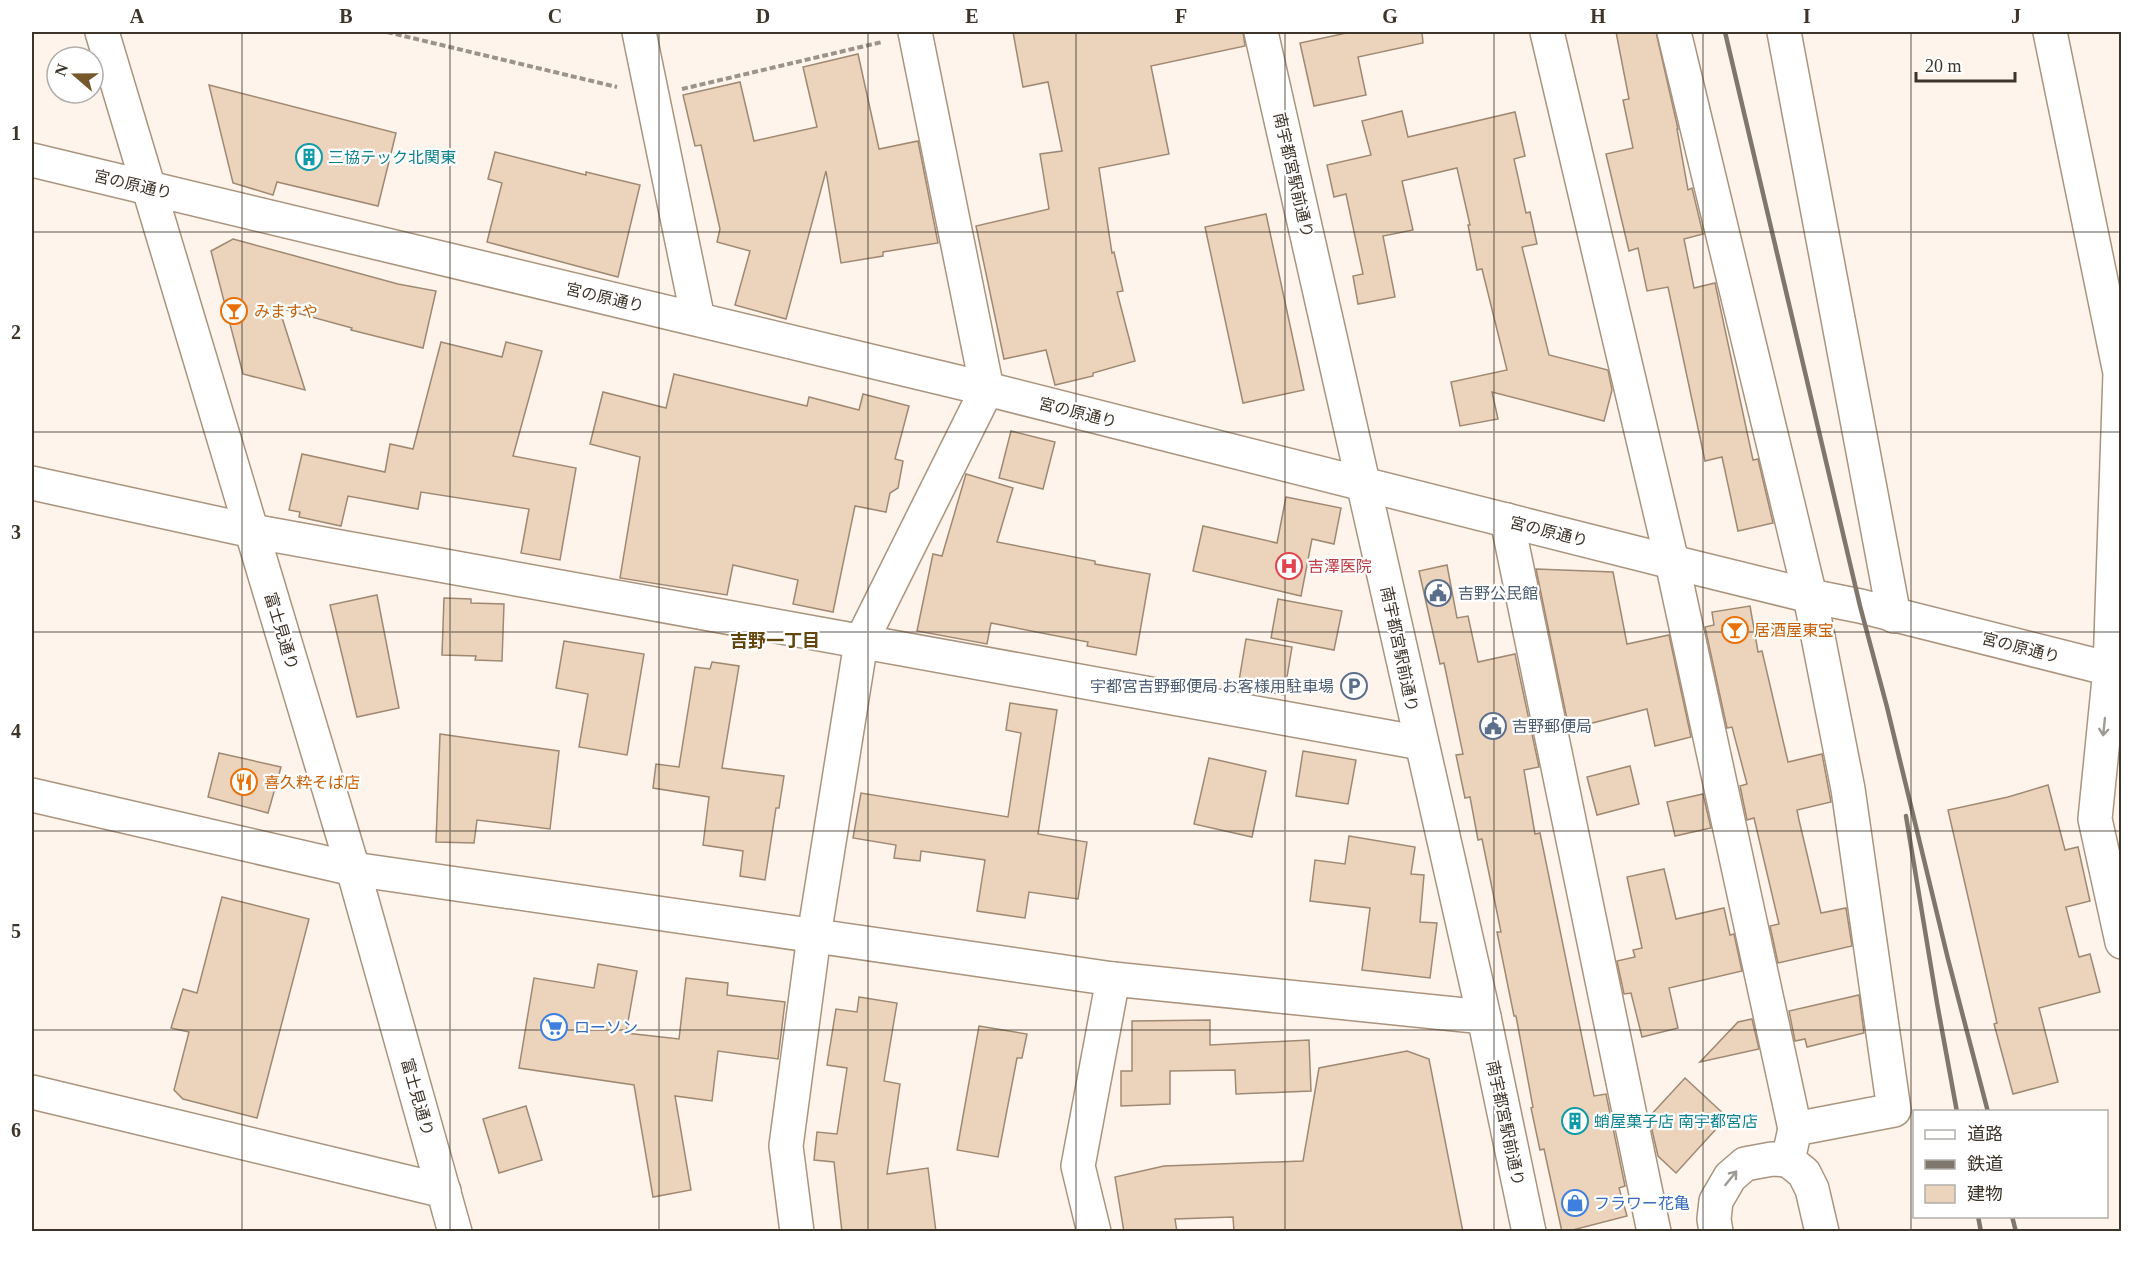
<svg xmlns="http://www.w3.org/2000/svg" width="2153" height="1263" font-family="'Times New Roman','Noto Sans JP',serif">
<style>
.building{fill:#ecd4bc;stroke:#9f8973;stroke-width:1.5}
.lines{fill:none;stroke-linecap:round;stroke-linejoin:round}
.minor-casing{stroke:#ab947e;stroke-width:36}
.path{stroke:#9d938a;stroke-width:4;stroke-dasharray:6 3;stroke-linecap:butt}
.minor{stroke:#fff;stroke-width:33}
.rail{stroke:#7f766c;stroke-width:4.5}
.oneway{stroke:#9e9a94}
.grid{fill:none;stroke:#3d342a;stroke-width:1.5;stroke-opacity:0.55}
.labels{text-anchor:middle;stroke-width:4.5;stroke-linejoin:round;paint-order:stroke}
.culture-label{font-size:16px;fill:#0d838f;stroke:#fff;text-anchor:start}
.street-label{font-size:16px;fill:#3d342a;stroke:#fff}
.food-label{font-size:16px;fill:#c56008;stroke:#fff;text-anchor:start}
.health-label{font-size:16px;fill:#be3a42;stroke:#fff;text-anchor:start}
.service-label{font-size:16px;fill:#4e5e75;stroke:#fff;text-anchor:start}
.shop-label{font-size:16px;fill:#366cbe;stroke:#fff;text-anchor:start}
.neighbourhood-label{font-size:18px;font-weight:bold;fill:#63460d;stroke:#fff}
.neatline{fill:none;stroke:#3d342a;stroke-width:2}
.grid-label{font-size:20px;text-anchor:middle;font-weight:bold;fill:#3d342a}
</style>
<rect width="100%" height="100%" fill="#fef4eb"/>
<g class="building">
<polygon points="1013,32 1243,32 1245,46 1151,66 1169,154 1099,168 1112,253 1114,252 1123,291 1117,292 1135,361 1093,373 1093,376 1055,385 1046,350 1004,359 976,226 1049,209 1040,154 1062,151 1048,82 1023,87"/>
<polygon points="1351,32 1422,32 1423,43 1358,57 1366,95 1314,106 1300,43"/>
<polygon points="1616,32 1656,32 1678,129 1677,129 1688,190 1692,188 1703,234 1684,239 1694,288 1715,283 1753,460 1758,459 1773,523 1738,531 1722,457 1705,461 1668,287 1647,291 1638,248 1629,251 1606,154 1633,148 1623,100 1629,99"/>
<polygon points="858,54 879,149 918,141 938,243 883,252 883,256 841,263 826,171 786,319 735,305 750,251 717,242 720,229 701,145 695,146 683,95 740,82 754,141 817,127 803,67"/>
<polygon points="209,85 396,133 378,206 277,182 273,195 233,183"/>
<polygon points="1402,111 1408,137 1515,112 1525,156 1514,159 1526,213 1530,212 1537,244 1522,247 1549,355 1608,370 1612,390 1604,421 1492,392 1498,419 1460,426 1451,382 1507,370 1482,269 1477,270 1468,225 1470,225 1457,168 1402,181 1413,230 1383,236 1395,297 1358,304 1353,276 1363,274 1346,194 1334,197 1327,165 1371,155 1362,121"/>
<polygon points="495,152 586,175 586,172 640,185 618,277 487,242 502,183 488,179"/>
<polygon points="1266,214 1304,390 1243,403 1205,227"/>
<polygon points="233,239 398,284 436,291 423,348 351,330 352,328 279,308 305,390 243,374 211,251"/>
<polygon points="441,342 502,357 506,342 542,351 513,456 576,468 560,560 521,553 529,509 421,492 418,509 348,496 341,526 299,517 300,512 289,510 302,454 385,472 390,444 413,449"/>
<polygon points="674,374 807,406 809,397 859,410 863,394 909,406 895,459 903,461 898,488 890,493 886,512 855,506 833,612 793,604 798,580 733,565 727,595 620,578 640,457 590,444 603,392 666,408"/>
<polygon points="1011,431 1055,442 1043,489 999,478"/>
<polygon points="966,474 1013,488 997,542 1095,561 1095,564 1150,574 1136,655 1087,646 1088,642 991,623 987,644 917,631 933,554 942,556"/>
<polygon points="1286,497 1341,508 1334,544 1312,539 1301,596 1193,571 1203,526 1277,543"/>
<polygon points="1447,565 1457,618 1468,616 1478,662 1515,654 1539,767 1524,770 1535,834 1540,833 1594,1096 1606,1094 1625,1186 1619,1188 1627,1216 1565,1232 1562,1232 1544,1149 1540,1150 1531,1108 1533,1107 1516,1016 1514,1016 1497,932 1501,932 1482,839 1478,840 1470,797 1465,798 1456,755 1463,754 1444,663 1440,664 1419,571"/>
<polygon points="1536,569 1613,572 1627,644 1669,635 1691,737 1655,746 1647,709 1569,729"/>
<polygon points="377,595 399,708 357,717 330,605"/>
<polygon points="444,598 471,599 471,603 504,604 502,661 475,660 476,656 442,655"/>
<polygon points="1278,599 1342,611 1334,650 1271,638"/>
<polygon points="1750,606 1758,652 1762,651 1788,762 1822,754 1831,802 1797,810 1799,820 1821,913 1846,908 1852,946 1778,963 1770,926 1779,924 1754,818 1747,820 1740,786 1747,784 1732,727 1727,728 1705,627 1714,625 1712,612"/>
<polygon points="1246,639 1292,647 1284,695 1238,687"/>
<polygon points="564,641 644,654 627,755 579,747 588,694 556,688"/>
<polygon points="712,662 739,666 722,768 784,776 779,808 776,808 765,880 740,876 743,851 703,845 709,797 653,788 656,764 679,767 695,667 710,669"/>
<polygon points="1010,703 1057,710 1038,834 1087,842 1078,899 1029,892 1025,918 977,911 985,860 921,851 920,861 894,858 896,845 853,838 861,793 1008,817 1021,733 1006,730"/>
<polygon points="440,734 559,751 550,829 477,820 474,843 436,842"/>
<polygon points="1303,751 1356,760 1348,804 1296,796"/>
<polygon points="219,753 281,767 268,813 208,797"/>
<polygon points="1209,758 1266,771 1252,837 1194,824"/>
<polygon points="1630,766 1639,804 1597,815 1587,777"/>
<polygon points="2048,785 2065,850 2078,847 2090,901 2066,907 2079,957 2090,954 2100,992 2039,1008 2058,1082 2013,1094 1994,1024 1997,1023 1948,810 2008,797"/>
<polygon points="1703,794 1711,828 1675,836 1667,802"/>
<polygon points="1349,836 1415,847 1411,874 1424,875 1420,922 1437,923 1430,978 1362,970 1370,908 1310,901 1315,860 1345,864"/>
<polygon points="1664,869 1676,919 1724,908 1730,935 1734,934 1742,971 1669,988 1678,1028 1642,1037 1631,993 1624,994 1617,961 1635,957 1633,950 1642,948 1627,877"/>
<polygon points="222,897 309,919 257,1118 183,1099 174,1090 189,1032 171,1028 183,989 197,993"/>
<polygon points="598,964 637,971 626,1033 679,1039 686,978 728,983 727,995 785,1002 778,1059 718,1051 712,1101 675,1096 691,1190 653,1197 634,1085 519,1068 534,978 594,988"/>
<polygon points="1859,995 1864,1033 1807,1047 1805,1039 1795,1041 1789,1011"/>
<polygon points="859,997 897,1003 884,1081 900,1084 887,1174 928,1168 936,1232 842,1232 834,1162 814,1160 817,1132 837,1134 847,1068 827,1065 836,1009 857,1012"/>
<polygon points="1752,1019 1759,1049 1700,1062 1738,1022"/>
<polygon points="1210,1020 1210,1045 1309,1040 1311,1091 1236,1094 1235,1070 1170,1071 1170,1104 1121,1106 1121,1071 1132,1071 1132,1021"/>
<polygon points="979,1026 1027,1034 1022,1058 1017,1058 998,1157 957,1150"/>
<polygon points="1407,1051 1429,1059 1463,1232 1234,1232 1233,1217 1175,1219 1177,1232 1124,1232 1115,1177 1164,1166 1303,1161 1319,1068"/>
<polygon points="1685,1078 1727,1117 1676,1173 1658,1156 1649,1117"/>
<polygon points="526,1106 542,1160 499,1173 483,1119"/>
</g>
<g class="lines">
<defs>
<g id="minor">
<polyline points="102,32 353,869 455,1232"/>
<polyline points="639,32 698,319"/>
<polyline points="1261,32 1484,1017 1529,1232"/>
<polyline points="1547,32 1672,562 1795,1129"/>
<polyline points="1674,32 1810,596 1848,789 1894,1110 1795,1129 1788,1160"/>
<polyline points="1784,32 1894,616"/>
<polyline points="2050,32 2120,373 2110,669 2095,819 2122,942"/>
<polyline points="32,160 987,389 1672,562 1810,596 1860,606 2122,672"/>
<polyline points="32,483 252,531 1421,743"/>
<polyline points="1507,520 1654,1232"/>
<polyline points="32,795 353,869 1113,979 1484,1017"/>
<polyline points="32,1092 444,1191"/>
<polyline points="797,1232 786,1146 814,936 861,642 987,389 915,32"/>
<polyline points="1094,1232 1078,1166 1113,979"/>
<polyline points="1716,1232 1714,1219 1716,1201 1730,1177 1745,1164 1772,1159 1788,1160 1804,1173 1812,1189 1822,1232"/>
</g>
</defs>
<use href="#minor" class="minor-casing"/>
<g class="path">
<polyline points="387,32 617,87"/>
<polyline points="682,89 882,42"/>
</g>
<use href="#minor" class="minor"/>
<g class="rail">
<polyline points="1725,32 1860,606 1887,707 1948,959 1988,1112"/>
<polyline points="1906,816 1937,1003 1957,1112"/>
<polyline points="1978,1216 1981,1232"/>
<polyline points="2012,1216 2016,1232"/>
</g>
</g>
<defs><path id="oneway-shaft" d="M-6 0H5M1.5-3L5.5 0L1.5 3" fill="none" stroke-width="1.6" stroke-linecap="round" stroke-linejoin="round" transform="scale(1.5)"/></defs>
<g class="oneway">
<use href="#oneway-shaft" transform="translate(2104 727) rotate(96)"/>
<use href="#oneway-shaft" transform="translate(1731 1178) rotate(-51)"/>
</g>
<path class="grid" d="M242,32v1200M450,32v1200M659,32v1200M868,32v1200M1076,32v1200M1285,32v1200M1494,32v1200M1703,32v1200M1911,32v1200M32,232h2090M32,432h2090M32,632h2090M32,831h2090M32,1030h2090"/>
<defs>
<symbol id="building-ring" viewBox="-11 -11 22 22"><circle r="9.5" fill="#fff" stroke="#0f9aa8" stroke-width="1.5"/><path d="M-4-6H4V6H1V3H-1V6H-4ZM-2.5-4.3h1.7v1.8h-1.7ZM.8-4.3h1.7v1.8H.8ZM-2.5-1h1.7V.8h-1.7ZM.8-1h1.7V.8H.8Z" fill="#0f9aa8"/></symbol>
<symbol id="bar-ring" viewBox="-11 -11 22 22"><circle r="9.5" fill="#fff" stroke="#e8710a" stroke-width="1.5"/><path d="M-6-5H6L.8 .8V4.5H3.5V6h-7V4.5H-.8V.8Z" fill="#e8710a"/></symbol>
<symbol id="hospital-ring" viewBox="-11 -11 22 22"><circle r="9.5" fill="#fff" stroke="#e0444e" stroke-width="1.5"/><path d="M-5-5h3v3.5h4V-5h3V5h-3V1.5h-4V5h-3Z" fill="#e0444e"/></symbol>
<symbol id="civic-ring" viewBox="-11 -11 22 22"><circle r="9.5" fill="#fff" stroke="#5c6f8a" stroke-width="1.5"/><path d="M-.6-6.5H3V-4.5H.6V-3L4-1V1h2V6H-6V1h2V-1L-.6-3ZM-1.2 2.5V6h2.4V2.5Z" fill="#5c6f8a"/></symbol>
<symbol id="parking-ring" viewBox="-11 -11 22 22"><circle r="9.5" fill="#fff" stroke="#5c6f8a" stroke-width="1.5"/><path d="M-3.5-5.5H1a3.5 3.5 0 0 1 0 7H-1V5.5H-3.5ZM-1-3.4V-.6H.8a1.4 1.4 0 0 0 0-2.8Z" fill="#5c6f8a"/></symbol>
<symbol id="restaurant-ring" viewBox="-11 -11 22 22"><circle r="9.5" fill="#fff" stroke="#e8710a" stroke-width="1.5"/><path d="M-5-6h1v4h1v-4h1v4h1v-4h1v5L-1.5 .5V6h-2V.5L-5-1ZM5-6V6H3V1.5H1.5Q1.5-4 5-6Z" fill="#e8710a"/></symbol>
<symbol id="supermarket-ring" viewBox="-11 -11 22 22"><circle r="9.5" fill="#fff" stroke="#3f7fe0" stroke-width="1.5"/><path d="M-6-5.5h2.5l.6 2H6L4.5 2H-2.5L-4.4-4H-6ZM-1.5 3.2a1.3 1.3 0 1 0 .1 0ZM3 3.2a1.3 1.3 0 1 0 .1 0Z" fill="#3f7fe0"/></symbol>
<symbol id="shop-ring" viewBox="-11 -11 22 22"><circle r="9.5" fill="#fff" stroke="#3f7fe0" stroke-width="1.5"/><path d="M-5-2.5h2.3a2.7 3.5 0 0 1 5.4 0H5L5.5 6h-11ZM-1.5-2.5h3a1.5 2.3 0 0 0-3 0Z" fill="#3f7fe0"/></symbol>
</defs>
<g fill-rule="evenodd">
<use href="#building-ring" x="294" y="142" width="30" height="30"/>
<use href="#bar-ring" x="219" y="296" width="30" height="30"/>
<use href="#hospital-ring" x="1274" y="551" width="30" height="30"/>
<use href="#civic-ring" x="1423" y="578" width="30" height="30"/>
<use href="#bar-ring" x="1720" y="615" width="30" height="30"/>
<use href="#parking-ring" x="1339" y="671" width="30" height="30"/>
<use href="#civic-ring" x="1478" y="711" width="30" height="30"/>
<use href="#restaurant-ring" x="229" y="767" width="30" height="30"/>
<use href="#supermarket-ring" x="539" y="1012" width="30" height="30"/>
<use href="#building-ring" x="1560" y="1106" width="30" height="30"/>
<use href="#shop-ring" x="1560" y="1188" width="30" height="30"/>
</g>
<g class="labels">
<g class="culture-label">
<text x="328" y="163">三協テック北関東</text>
<text x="1594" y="1127">蛸屋菓子店 南宇都宮店</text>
</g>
<g class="street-label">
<text transform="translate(1294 175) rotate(77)" y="6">南宇都宮駅前通り</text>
<text transform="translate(133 184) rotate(13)" y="6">宮の原通り</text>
<text transform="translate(605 297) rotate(13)" y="6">宮の原通り</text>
<text transform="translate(1078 412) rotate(14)" y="6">宮の原通り</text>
<text transform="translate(1549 531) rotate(14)" y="6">宮の原通り</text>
<text transform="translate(282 631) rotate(73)" y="6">富士見通り</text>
<text transform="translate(2021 647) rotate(14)" y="6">宮の原通り</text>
<text transform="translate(1400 649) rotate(78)" y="6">南宇都宮駅前通り</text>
<text transform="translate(418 1097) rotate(74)" y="6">富士見通り</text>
<text transform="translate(1506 1123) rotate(78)" y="6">南宇都宮駅前通り</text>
</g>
<g class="food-label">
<text x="254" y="317">みますや</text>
<text x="1754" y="636">居酒屋東宝</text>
<text x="264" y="788">喜久粋そば店</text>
</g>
<g class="health-label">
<text x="1308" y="572">吉澤医院</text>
</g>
<g class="service-label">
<text x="1458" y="599">吉野公民館</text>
<text x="1334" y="692" text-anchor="end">宇都宮吉野郵便局 お客様用駐車場</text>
<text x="1512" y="732">吉野郵便局</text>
</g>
<g class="shop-label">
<text x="574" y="1033">ローソン</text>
<text x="1594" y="1209">フラワー花亀</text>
</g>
<g class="neighbourhood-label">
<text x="775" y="647">吉野一丁目</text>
</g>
</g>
<rect width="2153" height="1263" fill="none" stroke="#ffffff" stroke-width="66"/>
<rect x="1913" y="1110" width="195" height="108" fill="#ffffff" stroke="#b1aeaa" stroke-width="1.5"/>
<rect x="1925" y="1130" width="30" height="9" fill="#ffffff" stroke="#b1aeaa" stroke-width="1.5"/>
<text x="1967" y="1140" font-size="18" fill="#3d342a">道路</text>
<rect x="1925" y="1160" width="30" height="9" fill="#7f766c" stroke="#b1aeaa" stroke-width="1.5"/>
<text x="1967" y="1170" font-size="18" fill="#3d342a">鉄道</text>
<rect x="1925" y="1185" width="30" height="18" fill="#ecd4bc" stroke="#b1aeaa" stroke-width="1.5"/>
<text x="1967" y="1200" font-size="18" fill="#3d342a">建物</text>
<g transform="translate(75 75) rotate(290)"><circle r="28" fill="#ffffff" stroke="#b1aeaa" stroke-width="1.5"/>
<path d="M0-4.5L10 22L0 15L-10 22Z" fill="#75592c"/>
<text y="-9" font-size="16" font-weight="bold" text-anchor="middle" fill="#3d342a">N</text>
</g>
<path d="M1916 72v9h99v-9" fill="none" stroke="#3d342a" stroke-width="3"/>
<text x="1925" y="72" font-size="18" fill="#3d342a" stroke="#ffffff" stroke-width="4.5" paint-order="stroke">20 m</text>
<rect x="33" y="33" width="2087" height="1197" class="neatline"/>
<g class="grid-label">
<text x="137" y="23">A</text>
<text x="346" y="23">B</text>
<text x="555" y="23">C</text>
<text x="763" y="23">D</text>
<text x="972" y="23">E</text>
<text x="1181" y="23">F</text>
<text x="1390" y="23">G</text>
<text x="1598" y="23">H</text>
<text x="1807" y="23">I</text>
<text x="2016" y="23">J</text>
<text x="16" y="140">1</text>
<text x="16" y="339">2</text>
<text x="16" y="539">3</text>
<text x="16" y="738">4</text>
<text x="16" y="938">5</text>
<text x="16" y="1137">6</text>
</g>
</svg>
